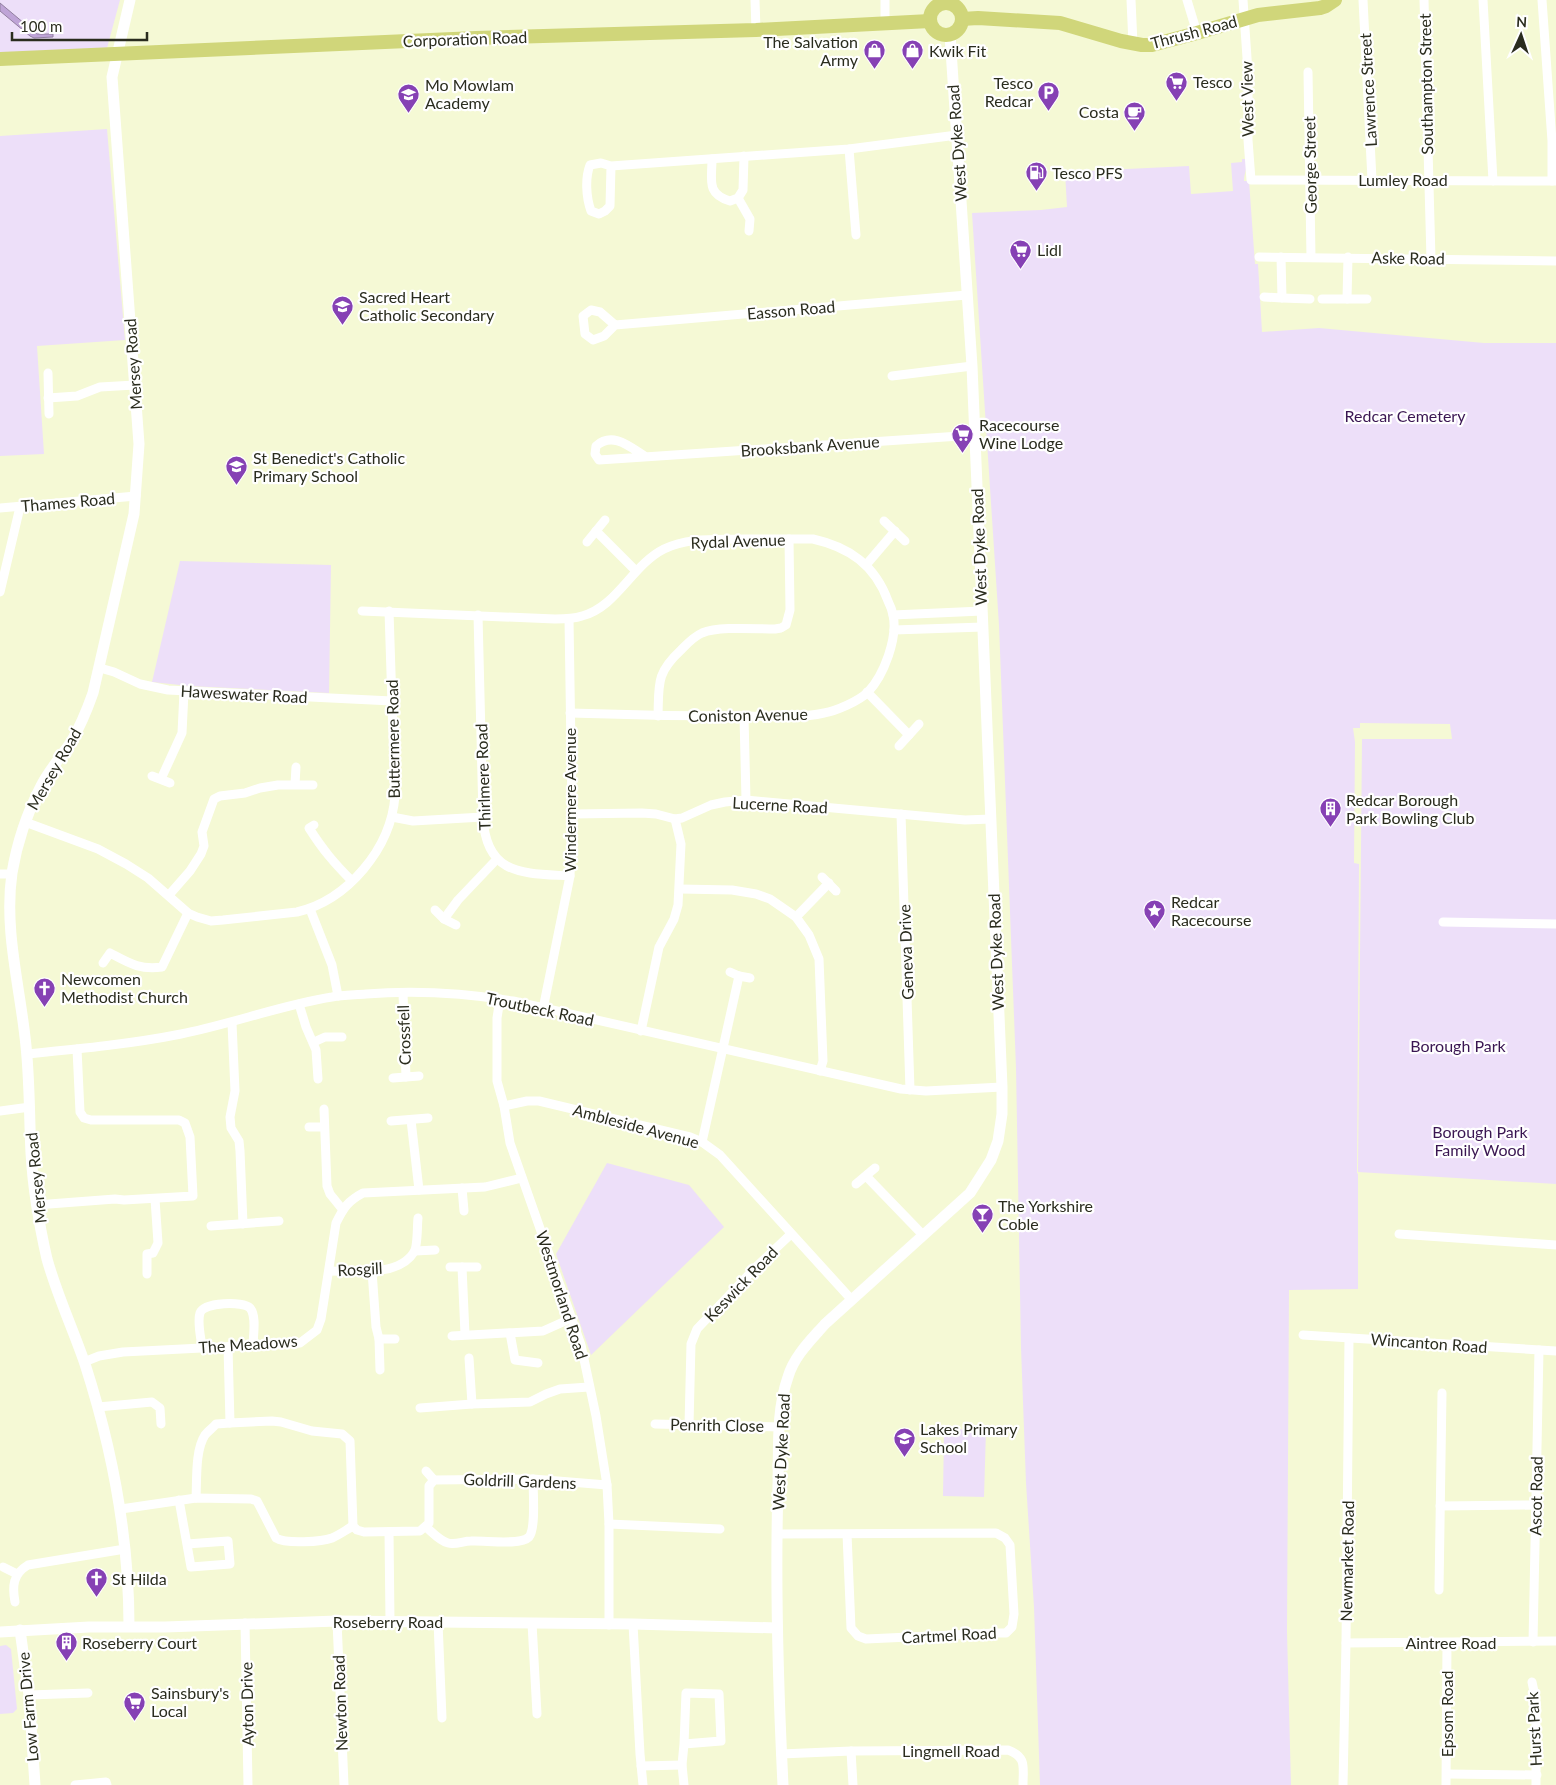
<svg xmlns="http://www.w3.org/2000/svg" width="1556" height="1785" font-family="Lato,sans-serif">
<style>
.green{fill:#eddff9}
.water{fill:#bfa4d7;stroke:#9280a0}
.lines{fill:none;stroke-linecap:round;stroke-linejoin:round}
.minor{stroke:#fff;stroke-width:9}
.tertiary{stroke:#fff;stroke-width:11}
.primary{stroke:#d0d67a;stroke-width:14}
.labels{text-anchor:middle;stroke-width:4.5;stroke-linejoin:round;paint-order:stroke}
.street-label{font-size:16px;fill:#2a2c1e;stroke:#fff}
.poi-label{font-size:16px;fill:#2a2c1e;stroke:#fff;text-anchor:start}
.park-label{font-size:16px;fill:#3a1652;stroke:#fff}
</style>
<rect width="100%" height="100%" fill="#f5f9d5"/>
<g class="green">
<polygon points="0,0 120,0 107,48 0,53"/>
<polygon points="107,129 125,340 37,346 44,454 0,456 0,136"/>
<path d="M1242,159h5c1,8 -3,14 -3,22h5l6,83h3l4,68 57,-4 165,15h72v841l-198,-12 4,-433h90l-2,-15 -90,-1v5h-7l2,14 -1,121 5,1 -2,309 1,1v115l-69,1 -2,342 4,153h-251l-6,-178 -8,-124 -5,-135 -5,-280 -17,-443 -27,-412 69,-3 26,-3 -2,-35 124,-6 2,28 42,-3 -2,-28 11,-1z"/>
<polygon points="180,561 331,565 329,693 189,686 152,682"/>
<polygon points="607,1163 689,1185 724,1227 591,1355 556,1254"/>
<polygon points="944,1429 986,1430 984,1497 943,1496"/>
<polygon points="6,1645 11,1649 17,1709 13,1713 0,1714 0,1646"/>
</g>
<polygon class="water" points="0,3 37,34 53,34 53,37 34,38 30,36 0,11"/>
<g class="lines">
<g class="minor">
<polyline points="755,0 756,30"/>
<polyline points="885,0 885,23"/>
<polyline points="1131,0 1133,44"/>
<polyline points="1187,0 1197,33"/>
<polyline points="1243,0 1248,72 1248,140 1251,180 1556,181"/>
<polyline points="1363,0 1372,180"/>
<polyline points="1424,0 1431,259"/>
<polyline points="1483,0 1493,181"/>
<polyline points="1542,0 1552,141 1552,181"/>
<polyline points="947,3 947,0"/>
<polyline points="1308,72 1311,257"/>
<polyline points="849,149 856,235"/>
<path d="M712,159c0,21 -6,35 18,42l8,-3 5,-8 1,-34"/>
<path d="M611,166l-1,40 -5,5 -6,3 -8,-3c-5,-14 -6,-33 -1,-46l11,-2 10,3 238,-17 108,-14"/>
<polyline points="738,198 750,219 749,231"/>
<polyline points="1259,257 1556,261"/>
<polyline points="1264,297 1282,298 1281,257"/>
<polyline points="1282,298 1310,299"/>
<polyline points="1322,299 1367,299"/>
<polyline points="1347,299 1348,257"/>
<polyline points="615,325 600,312 591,310 583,316 585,334 593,340 604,336 615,325 967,295"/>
<polyline points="48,373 49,414"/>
<polyline points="892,376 972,366"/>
<polyline points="48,398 77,396 100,387 135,385"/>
<path d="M646,457c-16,-10 -33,-26 -50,-11l-1,8 4,6 376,-25"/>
<polyline points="0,508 136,496"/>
<polyline points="884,521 905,541"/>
<polyline points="596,531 636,571"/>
<polyline points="587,542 605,520"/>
<polyline points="866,565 895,531"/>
<polyline points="0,592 20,507"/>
<path d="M362,611l193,8c9,0 18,0 27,-3 35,-9 50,-51 82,-67 25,-12 53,-9 80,-10 23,0 46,0 69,0 36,8 62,26 75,62 2,4 4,9 5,14 5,23 -9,60 -25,77 -9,9 -32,19 -44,21 -27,6 -56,3 -83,3 -57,0 -114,-1 -171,-3"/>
<path d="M478,615l5,202c3,59 40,56 87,59"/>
<polyline points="893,615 982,611"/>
<polyline points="894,630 983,627"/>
<polyline points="100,668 114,672 140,684 168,690 392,701"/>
<polyline points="867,692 909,735"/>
<path d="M658,716c1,-32 -2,-43 23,-66 6,-6 12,-13 21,-17 17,-7 53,-4 73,-4l6,-1 5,-3 4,-15 -1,-71"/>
<polyline points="744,716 746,800"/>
<polyline points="899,746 919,724"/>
<polyline points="152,776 170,783"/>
<polyline points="161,779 182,733 184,692"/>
<polyline points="295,784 296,767"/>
<polyline points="572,814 642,813 656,814 675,819 682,818 711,805 725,802 746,800 965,820 991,819"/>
<polyline points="901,814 910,1090"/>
<polyline points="392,817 413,821 483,817"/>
<path d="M25,822l73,27 28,15 22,14 40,35 9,4 14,4 12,-1 74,-8c51,-12 94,-64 98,-116l-6,-185"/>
<path d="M314,825l-5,3c14,22 25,35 43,53"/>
<polyline points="0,874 12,874"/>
<polyline points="822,877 836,891"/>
<polyline points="680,889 732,890 756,894 770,899 796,917 809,935 819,959 823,1061 820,1071"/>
<polyline points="169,895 190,871 201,854 204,846 202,832 214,799 220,796 245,793 260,788 278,785 313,785"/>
<polyline points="310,909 332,965 338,996"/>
<polyline points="435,910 444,919 456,925"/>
<polyline points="796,917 829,883"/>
<polyline points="444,919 458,900 497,859"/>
<polyline points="1443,922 1556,924"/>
<path d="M103,963l7,-10c19,10 29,17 52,14l26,-54"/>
<polyline points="730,972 739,976 750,978"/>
<polyline points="403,993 406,1077"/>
<polyline points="500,999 497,1018 497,1081 504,1106 510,1143 581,1345 596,1416 607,1485 609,1524 609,1625"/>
<polyline points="299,1004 306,1027 316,1050 318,1079"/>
<polyline points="543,1009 570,876 572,814 569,619"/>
<polyline points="232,1023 235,1091 230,1117 231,1128 239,1141 240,1151 243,1224"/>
<polyline points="641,1031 659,947 674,919 678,905 681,844 675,819"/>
<polyline points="314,1042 325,1037 342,1037"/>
<path d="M27,1054c51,-5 104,-10 154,-20 51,-10 100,-29 151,-37 11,-2 23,-2 34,-3 50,-4 98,-1 147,7l388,88 25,2 76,-4"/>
<polyline points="393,1078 419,1076"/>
<polyline points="504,1106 527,1101 539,1101 690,1137 702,1142 720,1155 851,1299"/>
<polyline points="324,1109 327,1186 330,1194 343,1210"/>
<polyline points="0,1111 30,1107"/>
<polyline points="411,1120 419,1190"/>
<polyline points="391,1121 428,1118"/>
<polyline points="309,1127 324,1127"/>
<polyline points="702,1142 739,976"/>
<polyline points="866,1176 922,1234"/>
<polyline points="856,1184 875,1168"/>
<polyline points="462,1188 464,1211"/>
<polyline points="36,1205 115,1199 124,1200 193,1196 190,1137 185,1123 179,1120 91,1120 84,1118 80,1112 77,1049"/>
<polyline points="211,1226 279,1221"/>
<polyline points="1399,1234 1556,1245"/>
<polyline points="415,1251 435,1250"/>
<polyline points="450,1267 477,1267"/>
<polyline points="462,1267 465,1334"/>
<path d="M330,1271c24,0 69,6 84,-19 4,-6 3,-26 4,-34"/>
<polyline points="372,1271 376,1327 379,1339 380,1370"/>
<polyline points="147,1274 147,1254 153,1253 158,1243 155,1199"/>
<polyline points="510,1333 515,1360 538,1363"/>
<polyline points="1303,1335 1556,1351"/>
<polyline points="452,1336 543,1331 572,1318"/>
<polyline points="379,1339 395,1339"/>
<path d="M202,1347c-1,-9 -5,-25 -2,-34 4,-11 43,-12 50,-5 7,8 3,28 3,38"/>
<polyline points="228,1347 230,1423 272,1421 281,1422 312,1431 342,1434 350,1441 353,1526 357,1530 364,1532 420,1531 429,1523 429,1486 434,1480 533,1479 607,1485"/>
<polyline points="469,1358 472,1404"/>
<path d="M84,1362l15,-6 24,-4 177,-9 17,-13 4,-11 15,-96c8,-16 12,-22 27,-30l122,-6 37,-9"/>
<polyline points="98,1407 152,1402 160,1408 161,1424"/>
<polyline points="420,1408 472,1404 530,1402 546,1394 560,1389 589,1387"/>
<polyline points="655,1424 780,1427"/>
<polyline points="689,1425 691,1344 697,1329 756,1267 791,1234"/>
<polyline points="426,1471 434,1480"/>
<path d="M196,1498c1,-18 -1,-48 9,-63 3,-4 8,-7 11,-11l14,-1"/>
<polyline points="179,1500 191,1567 230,1564 228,1541 187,1544"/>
<polyline points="1440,1506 1536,1505"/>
<path d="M121,1509l75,-11 55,1 6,2 19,37c9,6 46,4 56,0 7,-3 14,-8 21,-12"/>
<polyline points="609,1524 720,1529"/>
<path d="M426,1527c6,5 14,14 22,16 8,2 15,-2 23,-2 13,-1 49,5 58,-4 7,-8 4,-45 4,-58"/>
<polyline points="389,1532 390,1621"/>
<polyline points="777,1534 996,1533 1005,1538 1010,1545 1014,1614 1012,1627 1006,1633 997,1633 866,1639 858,1636 851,1628 847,1534"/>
<polyline points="3,1567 17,1574"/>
<polyline points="1439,1590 1442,1393"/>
<path d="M15,1602c-3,-16 -2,-28 13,-37l97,-16"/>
<polyline points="337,1621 344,1785"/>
<polyline points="438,1622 442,1718"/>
<polyline points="245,1623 248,1785"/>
<polyline points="532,1623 537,1714"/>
<polyline points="633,1624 640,1754 643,1785"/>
<polyline points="1533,1642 1539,1350"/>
<polyline points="1346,1643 1556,1641"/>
<polyline points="1532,1682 1536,1701 1536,1785"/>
<polyline points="29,1695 88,1693"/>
<polyline points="851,1751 853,1785"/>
<path d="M781,1754l70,-3 157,-1c19,7 15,17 15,35"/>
<polyline points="641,1766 682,1765"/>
<polyline points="1447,1774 1537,1775"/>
<polyline points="75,1785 106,1782 107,1785"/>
<polyline points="684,1785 682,1765 684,1744 686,1693 719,1694 721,1741 684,1744"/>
<polyline points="1343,1785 1346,1643 1349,1338"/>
<polyline points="1446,1785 1447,1643"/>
</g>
<g class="tertiary">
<path d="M129,1626c0,-91 -16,-175 -44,-262 -12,-35 -28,-69 -38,-105 -8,-35 -14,-70 -16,-106 -2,-38 -1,-77 -6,-116 -6,-54 -21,-109 -13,-164 5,-30 15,-60 29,-87 8,-16 20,-29 30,-44 9,-15 16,-32 22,-49l41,-179 5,-70 -27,-367 18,-77"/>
<polyline points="20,1630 29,1695 35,1785"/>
<polyline points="0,1632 89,1627 165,1627 337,1621 633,1624 777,1628"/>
<path d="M783,1785c-5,-100 -8,-200 -5,-299 1,-36 -2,-75 10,-109 6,-21 23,-37 37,-53l145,-131 21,-33 7,-19 4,-27v-27l-30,-721 -22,-331"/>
</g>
<g class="primary">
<circle cx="946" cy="19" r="16"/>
<polyline points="962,19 978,18 1060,23 1121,41 1142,45 1152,45 1197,33 1258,15 1320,8 1326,6 1335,0"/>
<polyline points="0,59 476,38 756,30 930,21"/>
</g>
</g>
<defs>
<symbol id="shop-pin" viewBox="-11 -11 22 30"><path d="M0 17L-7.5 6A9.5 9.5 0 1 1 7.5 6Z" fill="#8641b4" stroke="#fff"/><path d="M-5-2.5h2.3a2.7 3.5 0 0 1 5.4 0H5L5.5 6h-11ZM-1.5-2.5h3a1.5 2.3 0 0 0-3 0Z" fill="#fff"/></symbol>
<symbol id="supermarket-pin" viewBox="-11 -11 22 30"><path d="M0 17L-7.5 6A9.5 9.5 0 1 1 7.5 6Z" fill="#8641b4" stroke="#fff"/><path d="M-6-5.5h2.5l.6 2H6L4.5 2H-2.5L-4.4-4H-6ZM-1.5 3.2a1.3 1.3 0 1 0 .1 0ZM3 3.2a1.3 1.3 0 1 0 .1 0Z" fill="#fff"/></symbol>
<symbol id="parking-pin" viewBox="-11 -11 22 30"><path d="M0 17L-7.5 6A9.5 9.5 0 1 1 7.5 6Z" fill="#8641b4" stroke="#fff"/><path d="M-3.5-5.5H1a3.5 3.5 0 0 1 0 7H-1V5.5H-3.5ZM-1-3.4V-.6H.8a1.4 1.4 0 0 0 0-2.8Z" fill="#fff"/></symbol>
<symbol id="school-pin" viewBox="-11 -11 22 30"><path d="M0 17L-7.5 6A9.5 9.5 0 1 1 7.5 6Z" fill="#8641b4" stroke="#fff"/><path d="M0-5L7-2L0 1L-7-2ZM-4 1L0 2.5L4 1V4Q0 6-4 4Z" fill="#fff"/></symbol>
<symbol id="cafe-pin" viewBox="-11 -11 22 30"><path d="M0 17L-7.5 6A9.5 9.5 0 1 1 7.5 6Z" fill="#8641b4" stroke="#fff"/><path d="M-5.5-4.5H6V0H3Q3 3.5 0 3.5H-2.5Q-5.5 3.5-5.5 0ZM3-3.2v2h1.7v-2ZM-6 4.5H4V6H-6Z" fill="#fff"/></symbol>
<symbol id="fuel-pin" viewBox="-11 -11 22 30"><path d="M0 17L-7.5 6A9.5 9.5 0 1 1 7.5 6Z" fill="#8641b4" stroke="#fff"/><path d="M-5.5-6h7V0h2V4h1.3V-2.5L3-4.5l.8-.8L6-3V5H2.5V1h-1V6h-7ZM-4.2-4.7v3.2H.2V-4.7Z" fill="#fff"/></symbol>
<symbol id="building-pin" viewBox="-11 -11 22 30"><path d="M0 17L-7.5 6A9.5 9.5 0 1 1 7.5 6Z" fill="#8641b4" stroke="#fff"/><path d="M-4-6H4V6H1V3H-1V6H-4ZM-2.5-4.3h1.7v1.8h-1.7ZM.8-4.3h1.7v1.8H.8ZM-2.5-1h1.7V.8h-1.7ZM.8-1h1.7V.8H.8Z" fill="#fff"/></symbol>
<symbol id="sight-pin" viewBox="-11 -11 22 30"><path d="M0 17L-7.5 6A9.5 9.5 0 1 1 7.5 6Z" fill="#8641b4" stroke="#fff"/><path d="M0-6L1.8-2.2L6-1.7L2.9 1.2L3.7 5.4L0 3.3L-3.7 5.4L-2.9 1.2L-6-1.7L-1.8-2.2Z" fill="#fff"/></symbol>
<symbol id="church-pin" viewBox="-11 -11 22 30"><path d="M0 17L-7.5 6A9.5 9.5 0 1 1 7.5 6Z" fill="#8641b4" stroke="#fff"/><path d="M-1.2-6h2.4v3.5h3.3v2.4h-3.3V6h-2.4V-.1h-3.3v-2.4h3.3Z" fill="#fff"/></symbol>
<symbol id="bar-pin" viewBox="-11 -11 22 30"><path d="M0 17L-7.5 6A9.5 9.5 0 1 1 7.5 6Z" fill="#8641b4" stroke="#fff"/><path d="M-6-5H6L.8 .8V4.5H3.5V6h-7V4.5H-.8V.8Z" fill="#fff"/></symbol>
</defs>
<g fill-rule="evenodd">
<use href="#shop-pin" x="862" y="38" width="25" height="34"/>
<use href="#shop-pin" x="900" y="38" width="25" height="34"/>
<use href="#supermarket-pin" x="1164" y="70" width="25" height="34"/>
<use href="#parking-pin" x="1036" y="80" width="25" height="34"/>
<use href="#school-pin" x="396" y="82" width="25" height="34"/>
<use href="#cafe-pin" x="1122" y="100" width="25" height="34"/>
<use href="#fuel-pin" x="1024" y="160" width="25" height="34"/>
<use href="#supermarket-pin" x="1008" y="238" width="25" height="34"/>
<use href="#school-pin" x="330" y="294" width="25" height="34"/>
<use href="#supermarket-pin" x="950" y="422" width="25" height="34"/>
<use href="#school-pin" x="224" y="454" width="25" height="34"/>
<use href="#building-pin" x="1318" y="796" width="25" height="34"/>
<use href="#sight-pin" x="1142" y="898" width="25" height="34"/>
<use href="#church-pin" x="32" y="976" width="25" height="34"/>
<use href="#bar-pin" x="970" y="1202" width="25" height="34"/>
<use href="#school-pin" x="892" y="1426" width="25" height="34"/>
<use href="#church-pin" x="84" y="1566" width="25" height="34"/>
<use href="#building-pin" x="54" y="1630" width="25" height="34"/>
<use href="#supermarket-pin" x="122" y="1690" width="25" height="34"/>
</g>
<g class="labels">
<g class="street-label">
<text transform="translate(1194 32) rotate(-15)" y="6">Thrush Road</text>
<text transform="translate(465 39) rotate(-2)" y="6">Corporation Road</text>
<text transform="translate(1426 84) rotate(-91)" y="6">Southampton Street</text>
<text transform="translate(1368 90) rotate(-93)" y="6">Lawrence Street</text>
<text transform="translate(1247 99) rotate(-91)" y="6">West View</text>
<text transform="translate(957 143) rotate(-94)" y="6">West Dyke Road</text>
<text transform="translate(1310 165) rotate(-91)" y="6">George Street</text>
<text x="1403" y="186">Lumley Road</text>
<text transform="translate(1408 258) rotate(1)" y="6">Aske Road</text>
<text transform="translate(791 310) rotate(-5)" y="6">Easson Road</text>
<text transform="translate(133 364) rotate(-94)" y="6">Mersey Road</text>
<text transform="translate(810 446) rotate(-4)" y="6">Brooksbank Avenue</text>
<text transform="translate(68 502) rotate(-5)" y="6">Thames Road</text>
<text transform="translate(738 541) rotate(-2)" y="6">Rydal Avenue</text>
<text transform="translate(979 547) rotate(-92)" y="6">West Dyke Road</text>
<text transform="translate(244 694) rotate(3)" y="6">Haweswater Road</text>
<text transform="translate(748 715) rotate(-1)" y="6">Coniston Avenue</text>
<text transform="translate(393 739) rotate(-91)" y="6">Buttermere Road</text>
<text transform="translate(54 769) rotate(-60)" y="6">Mersey Road</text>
<text transform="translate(483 777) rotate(-92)" y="6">Thirlmere Road</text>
<text transform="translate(570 800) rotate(-90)" y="6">Windermere Avenue</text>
<text transform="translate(780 805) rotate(3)" y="6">Lucerne Road</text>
<text transform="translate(906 952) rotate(-92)" y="6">Geneva Drive</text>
<text transform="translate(996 952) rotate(-92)" y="6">West Dyke Road</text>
<text transform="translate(540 1009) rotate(12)" y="6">Troutbeck Road</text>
<text transform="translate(404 1035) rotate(-92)" y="6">Crossfell</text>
<text transform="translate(636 1126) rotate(15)" y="6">Ambleside Avenue</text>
<text transform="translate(36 1178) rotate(-96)" y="6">Mersey Road</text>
<text transform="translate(360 1269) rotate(-3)" y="6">Rosgill</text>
<text transform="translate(741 1284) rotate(-46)" y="6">Keswick Road</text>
<text transform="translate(562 1295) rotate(72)" y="6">Westmorland Road</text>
<text transform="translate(1429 1343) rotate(4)" y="6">Wincanton Road</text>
<text transform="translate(248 1344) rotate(-4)" y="6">The Meadows</text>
<text transform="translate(717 1425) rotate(1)" y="6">Penrith Close</text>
<text transform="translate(781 1452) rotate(-87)" y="6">West Dyke Road</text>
<text transform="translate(520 1481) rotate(2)" y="6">Goldrill Gardens</text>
<text transform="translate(1536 1496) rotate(-89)" y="6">Ascot Road</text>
<text transform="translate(1347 1561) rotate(-89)" y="6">Newmarket Road</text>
<text x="388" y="1628">Roseberry Road</text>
<text transform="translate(949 1635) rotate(-3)" y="6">Cartmel Road</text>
<text x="1451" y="1649">Aintree Road</text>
<text transform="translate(340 1703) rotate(-92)" y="6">Newton Road</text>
<text transform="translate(247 1704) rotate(-91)" y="6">Ayton Drive</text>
<text transform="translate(28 1707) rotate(-95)" y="6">Low Farm Drive</text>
<text transform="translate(1447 1714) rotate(-90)" y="6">Epsom Road</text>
<text transform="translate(1534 1729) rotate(-93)" y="6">Hurst Park</text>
<text x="951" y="1757">Lingmell Road</text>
</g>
<g class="poi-label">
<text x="858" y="48" text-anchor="end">The Salvation<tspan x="858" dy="18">Army</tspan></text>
<text x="929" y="57">Kwik Fit</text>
<text x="1193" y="88">Tesco</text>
<text x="1033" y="89" text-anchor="end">Tesco<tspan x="1033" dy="18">Redcar</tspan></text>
<text x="425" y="91">Mo Mowlam<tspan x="425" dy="18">Academy</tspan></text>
<text x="1119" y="118" text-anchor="end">Costa</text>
<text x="1052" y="179">Tesco PFS</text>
<text x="1037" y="256">Lidl</text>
<text x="359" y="303">Sacred Heart<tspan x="359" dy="18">Catholic Secondary</tspan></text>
<text x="979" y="431">Racecourse<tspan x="979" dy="18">Wine Lodge</tspan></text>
<text x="253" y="464">St Benedict's Catholic<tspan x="253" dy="18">Primary School</tspan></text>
<text x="1346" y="806">Redcar Borough<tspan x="1346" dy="18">Park Bowling Club</tspan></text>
<text x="1171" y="908">Redcar<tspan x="1171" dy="18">Racecourse</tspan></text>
<text x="61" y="985">Newcomen<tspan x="61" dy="18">Methodist Church</tspan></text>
<text x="998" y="1212">The Yorkshire<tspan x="998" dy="18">Coble</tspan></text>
<text x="920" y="1435">Lakes Primary<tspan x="920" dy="18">School</tspan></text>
<text x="112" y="1585">St Hilda</text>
<text x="82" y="1649">Roseberry Court</text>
<text x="151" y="1699">Sainsbury's<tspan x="151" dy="18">Local</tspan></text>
</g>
<g class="park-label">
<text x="1405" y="422">Redcar Cemetery</text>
<text x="1458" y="1052">Borough Park</text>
<text x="1480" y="1138">Borough Park<tspan x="1480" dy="18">Family Wood</tspan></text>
</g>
</g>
<g transform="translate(1521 35) rotate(3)" stroke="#ffffff" stroke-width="4" paint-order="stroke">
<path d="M0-4L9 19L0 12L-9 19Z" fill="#2a2c1e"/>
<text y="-8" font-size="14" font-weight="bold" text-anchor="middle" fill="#2a2c1e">N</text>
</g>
<path d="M12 32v8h135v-8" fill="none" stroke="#2a2c1e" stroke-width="2.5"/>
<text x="20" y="32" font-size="15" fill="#2a2c1e" stroke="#ffffff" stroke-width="4" paint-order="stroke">100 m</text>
</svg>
